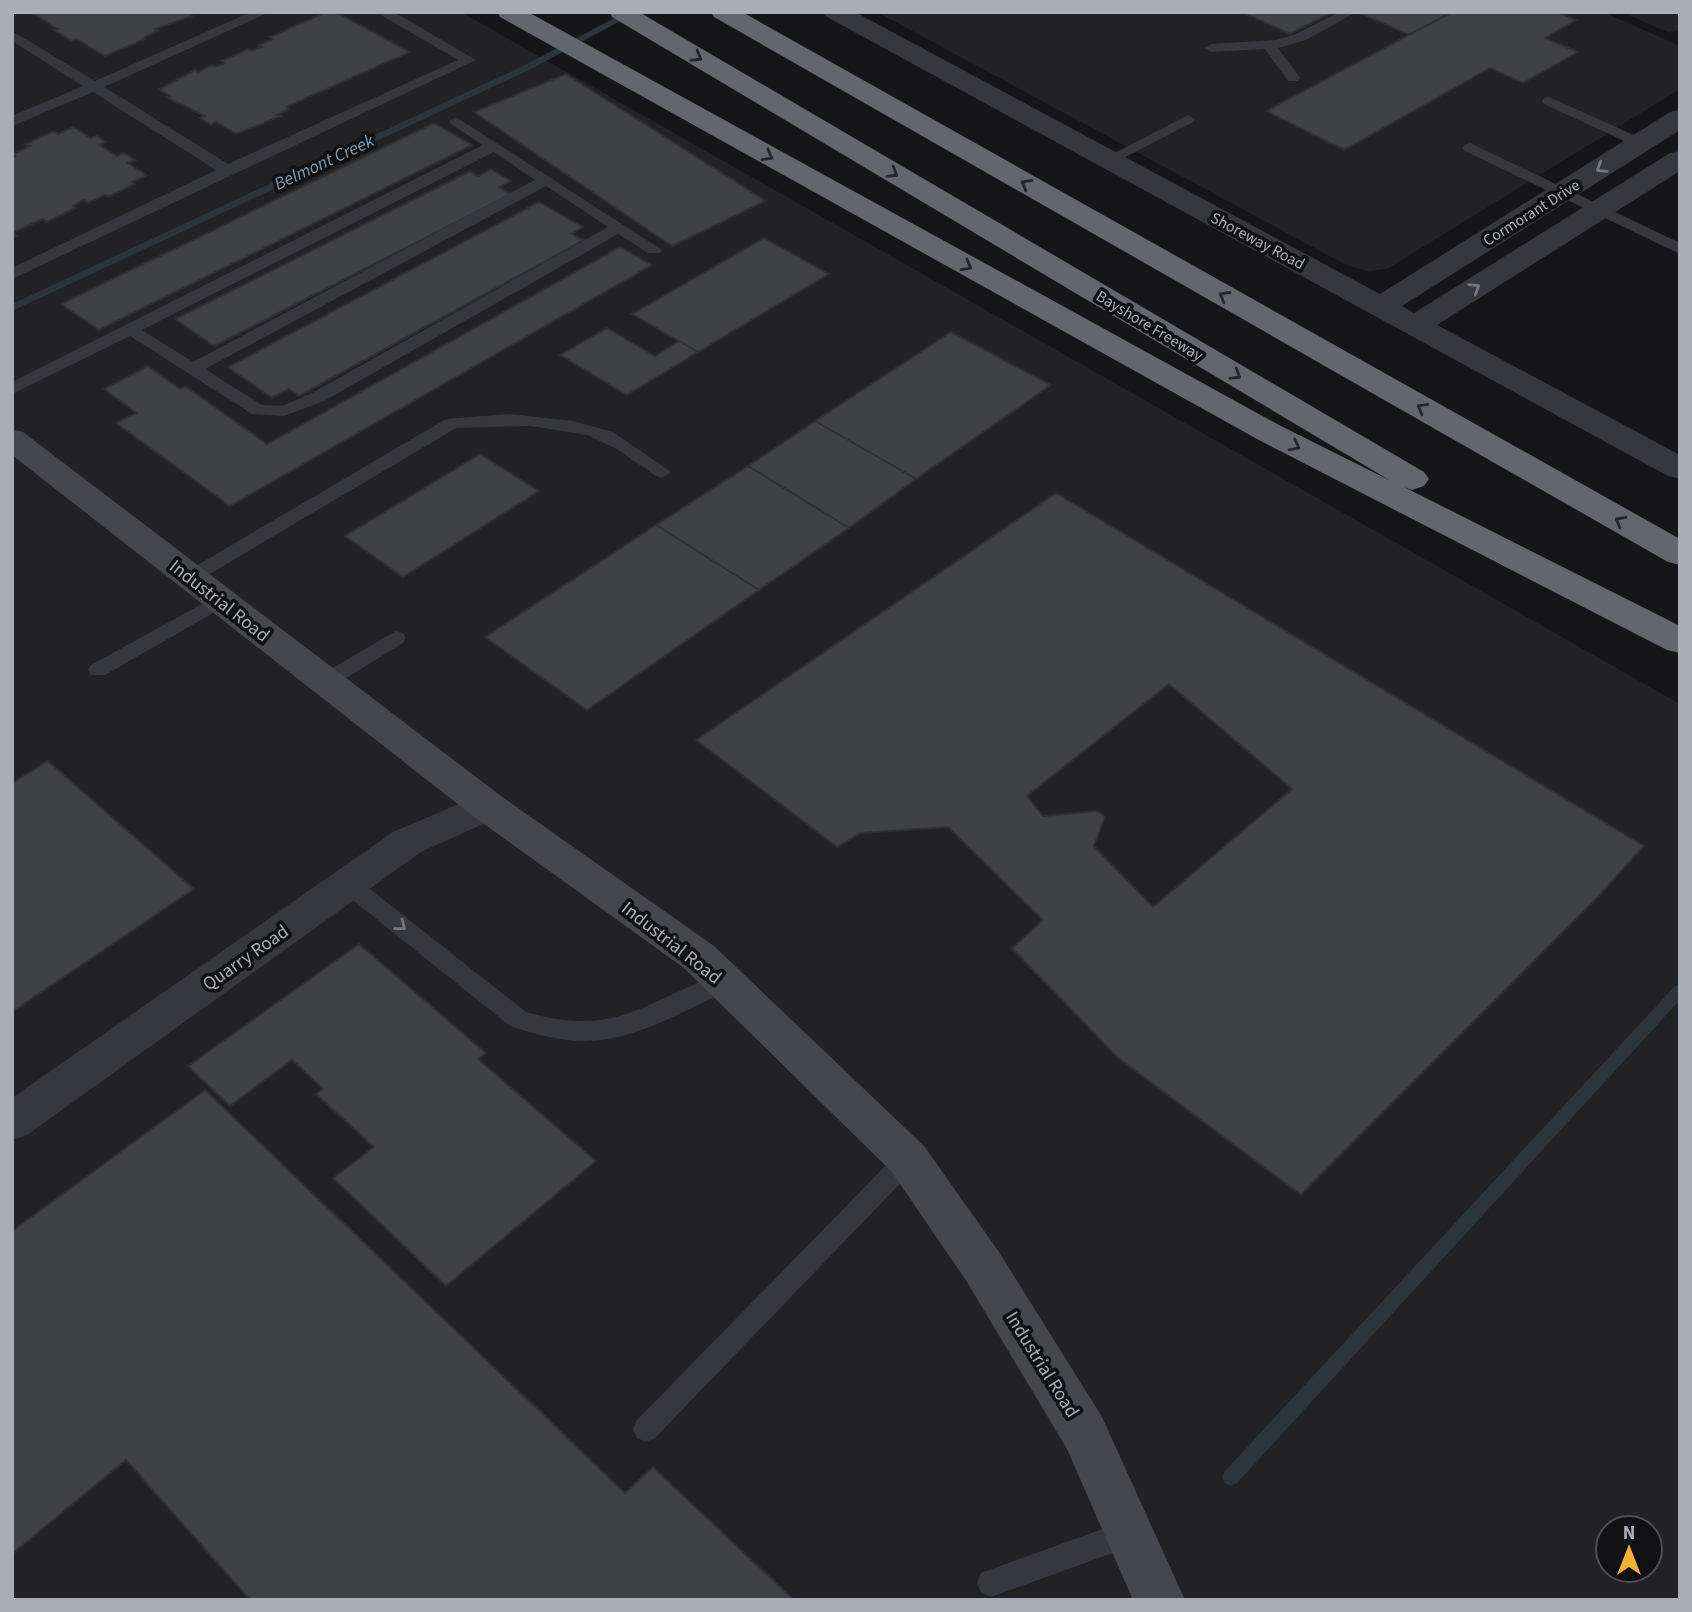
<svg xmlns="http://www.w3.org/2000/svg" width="1692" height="1612" font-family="'Source Sans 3',sans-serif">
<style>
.built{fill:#222225;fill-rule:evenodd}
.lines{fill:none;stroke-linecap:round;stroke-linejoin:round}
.stream{fill:#2c353c;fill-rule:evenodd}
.building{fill:#404145;stroke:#303034;stroke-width:2;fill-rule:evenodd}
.service{fill:#37383d;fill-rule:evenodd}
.minor{fill:#37383d;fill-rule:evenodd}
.tertiary{fill:#37383d;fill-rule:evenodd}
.secondary{fill:#45474d;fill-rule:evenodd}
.motorway{fill:#63666e;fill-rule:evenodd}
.oneway{stroke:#26262a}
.oneway2{stroke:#757881}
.labels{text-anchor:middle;stroke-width:7;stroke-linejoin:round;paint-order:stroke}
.far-street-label{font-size:16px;fill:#a8adb8;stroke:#111113}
.far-water-label{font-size:18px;font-style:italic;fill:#7f9bb3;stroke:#111113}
.street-label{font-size:19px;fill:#a8adb8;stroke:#111113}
</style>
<rect width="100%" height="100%" fill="#161618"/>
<g class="built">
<path d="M12,12h449l1219,692v896h-1668zM1608,1528h42v42h-42z"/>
<polygon points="877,12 1603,12 1680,46 1680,89 1387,269 1368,271 1346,265"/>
<polygon points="1622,12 1680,12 1680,31 1667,32"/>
</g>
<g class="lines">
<g class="stream">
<polygon points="626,12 637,12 531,69 12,311 12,304 525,65"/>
<polygon points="1680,984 1680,1000 1237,1483 1231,1486 1225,1483 1222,1477 1225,1471 1675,986"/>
</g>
</g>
<g class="building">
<polygon points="31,12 193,12 189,14 192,16 155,29 158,31 143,38 145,39 105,56 76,39 72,41 54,30 58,29"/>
<polygon points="326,12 336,12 410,52 286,107 289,109 277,115 281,116 236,134 216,122 211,125 200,118 205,116 166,97 170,96 159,89 195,70 198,72 212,65 215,67 225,63 222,61 248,49 252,51 262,47 259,45 273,39 270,37"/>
<polygon points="1242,12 1333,12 1290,34"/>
<polygon points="1358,12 1452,12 1409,35"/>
<polygon points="1452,12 1557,12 1576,20 1545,38 1578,52 1523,83 1490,68 1344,150 1266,111"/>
<polygon points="566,74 766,201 672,246 474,112"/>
<polygon points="434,123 472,145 99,330 61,304"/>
<polygon points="73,127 91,138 97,136 106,142 100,145 117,156 124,153 135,160 128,163 147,175 132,182 135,184 108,197 105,195 88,203 84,200 73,206 76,208 47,222 43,219 12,233 17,236 12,238 12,157 15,156 12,154 30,146 26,144 54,131 58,134"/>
<polygon points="491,169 511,181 499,187 511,194 214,346 175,319 470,171 478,176"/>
<polygon points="539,202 583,227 571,234 584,240 299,396 289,389 272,398 228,367"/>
<polygon points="764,238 829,274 698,352 632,314"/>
<polygon points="620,247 652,265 230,506 116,423 136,413 104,389 148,366 180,389 185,386 267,444"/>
<polygon points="607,328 655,356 679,341 698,352 627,395 560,355"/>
<polygon points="951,332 1051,385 916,479 815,421"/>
<polygon points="815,421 916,479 849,528 748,466"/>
<polygon points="480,454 539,491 403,577 345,536"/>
<polygon points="748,466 849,528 759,590 656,525"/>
<path d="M1056,493l588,353 -50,55 -293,294 -184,-138 -105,-109 31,-28 -95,-93 -87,6 -24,14 -141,-107zM1169,684l123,105 -139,118 -59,-61 11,-29 -7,-6 -55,5 -16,-20z"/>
<polygon points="656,525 759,590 587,710 485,637"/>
<polygon points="48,761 194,889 12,1012 12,783"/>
<polygon points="359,944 486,1053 478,1059 596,1161 446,1286 333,1178 374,1147 316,1094 323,1089 292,1060 230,1106 188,1066"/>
<polygon points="205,1090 625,1493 653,1467 794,1600 250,1600 126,1460 12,1554 12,1231"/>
</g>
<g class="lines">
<g class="service">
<polygon points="251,12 270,12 104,87 228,164 458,60 376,12 394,12 476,60 12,279 12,268 216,170 93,92 12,126 12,116 83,86 12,41 12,31 95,81"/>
<polygon points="1339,12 1353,14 1306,40 1278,48 1300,78 1298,81 1288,81 1265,49 1211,52 1204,48 1211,44 1276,40 1296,34"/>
<polygon points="1549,97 1645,140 1647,143 1645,146 1635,146 1544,104 1542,101 1544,98"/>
<polygon points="1188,115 1195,119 1193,122 1114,163 1109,165 1101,160"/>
<path d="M456,117l206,133 -2,3h-12l-30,-19 -294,167 -40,15 -32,-2 -122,-78 -118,58v-12l471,-237 -32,-21 -2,-3zM494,152l41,28 -342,182 -51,-32zM546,186l62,41 -296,166 -30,13 -20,-1 -57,-36z"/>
<polygon points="1470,143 1680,243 1680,254 1465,151 1462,148 1465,145"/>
<polygon points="509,414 573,421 613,432 671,472 662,478 656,476 615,448 587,435 531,426 456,428 198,581 184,581 182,577 184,573 446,419"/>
<polygon points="220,594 227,595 230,600 227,605 105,675 91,675 88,670 91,665"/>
<polygon points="396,631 403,633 406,638 403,643 333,686 319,686 316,681 319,676"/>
<path d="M348,876l8,2 170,134c94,27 117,-12 199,-39l8,3 3,6 -3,6c-46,21 -97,53 -148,53 -26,0 -51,-7 -75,-15l-170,-136 -3,-6 3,-6z"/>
<polygon points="908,1149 917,1152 920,1159 917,1166 655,1438 646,1442 637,1438 633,1429 637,1420 899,1152"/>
<polygon points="1130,1519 1140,1523 1144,1533 1140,1543 991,1597 981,1593 977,1583 981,1573"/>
</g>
<polygon class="minor" points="487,792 501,796 506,806 501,816 421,852 27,1135 12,1140 12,1098 393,832"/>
<polygon class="tertiary" points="824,12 855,12 1380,294 1670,112 1680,110 1680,130 1402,306 1414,313 1670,153 1680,151 1680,171 1437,325 1680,455 1680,479 1668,476 827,17"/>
<polygon class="secondary" points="12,429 23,432 501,796 714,946 924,1146 999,1252 1102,1417 1185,1600 1133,1600 1067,1449 967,1282 892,1172 684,968 473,816 12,455"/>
<g class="motorway">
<polygon points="497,12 528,12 1279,425 1391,481 612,17 609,12 639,12 1424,472 1429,479 1424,486 1412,490 1404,487 1680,626 1680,653 1667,650 1257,439 500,17"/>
<polygon points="711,12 742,12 1680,539 1680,565 1668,562 714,17"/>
</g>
</g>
<defs><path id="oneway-chevron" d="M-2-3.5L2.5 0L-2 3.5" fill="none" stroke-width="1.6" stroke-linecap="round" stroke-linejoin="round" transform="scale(1.75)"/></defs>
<g class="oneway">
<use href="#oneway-chevron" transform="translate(697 57) rotate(31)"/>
<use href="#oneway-chevron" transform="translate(768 156) rotate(29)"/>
<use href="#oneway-chevron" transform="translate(893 173) rotate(31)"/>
<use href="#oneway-chevron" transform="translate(1026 184) rotate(-150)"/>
<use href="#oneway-chevron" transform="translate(967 266) rotate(29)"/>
<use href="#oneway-chevron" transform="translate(1224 296) rotate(-150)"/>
<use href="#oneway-chevron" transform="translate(1236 375) rotate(31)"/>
<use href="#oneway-chevron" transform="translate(1422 408) rotate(-150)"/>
<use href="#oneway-chevron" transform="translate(1295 446) rotate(27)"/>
<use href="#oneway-chevron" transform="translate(1620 521) rotate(-150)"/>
</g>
<g class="oneway2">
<use href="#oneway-chevron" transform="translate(1601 168) rotate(148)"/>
<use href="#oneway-chevron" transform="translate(1475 288) rotate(-32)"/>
<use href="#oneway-chevron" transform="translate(401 926) rotate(38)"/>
</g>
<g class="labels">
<g class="far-street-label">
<text transform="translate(1531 212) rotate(-32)" y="6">Cormorant Drive</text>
<text transform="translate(1258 240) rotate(28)" y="6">Shoreway Road</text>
<text transform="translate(1150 325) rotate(31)" y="6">Bayshore Freeway</text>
</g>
<g class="far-water-label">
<text transform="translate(324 162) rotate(-25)" y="6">Belmont Creek</text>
</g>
<g class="street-label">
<text transform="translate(220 600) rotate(38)" y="7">Industrial Road</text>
<text transform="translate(672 942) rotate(38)" y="7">Industrial Road</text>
<text transform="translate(245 957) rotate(-35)" y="7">Quarry Road</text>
<text transform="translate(1043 1364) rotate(58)" y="7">Industrial Road</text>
</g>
</g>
<rect width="1692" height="1612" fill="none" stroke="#a8adb8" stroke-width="28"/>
<g transform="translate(1629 1549)"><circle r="33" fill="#111113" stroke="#4d4f55" stroke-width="2"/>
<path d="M0-5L12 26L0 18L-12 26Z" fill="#f2b134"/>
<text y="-10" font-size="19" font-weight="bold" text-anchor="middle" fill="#a8adb8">N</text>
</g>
</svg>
